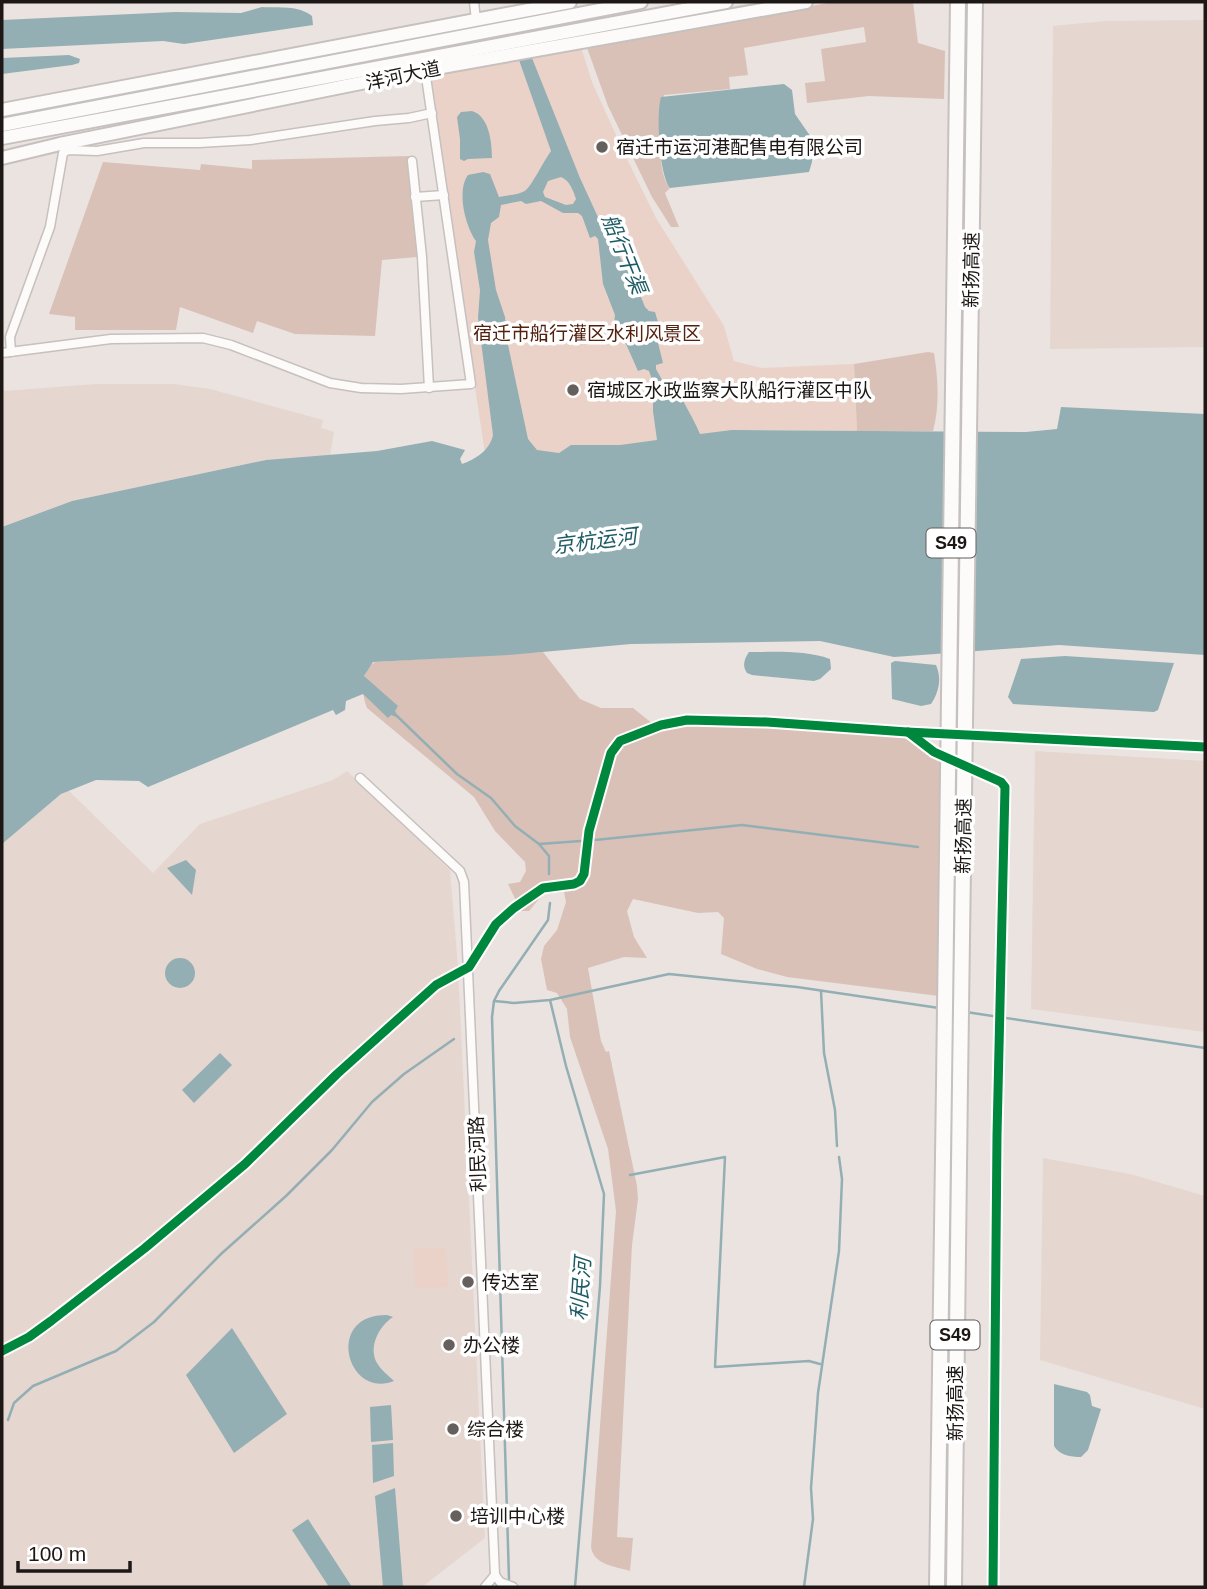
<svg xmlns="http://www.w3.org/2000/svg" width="1207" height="1589" font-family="Helvetica,'Noto Sans SC',sans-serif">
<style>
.built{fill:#e6d6d0}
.green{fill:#ead2c9}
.forest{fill:#d9c1b8}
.water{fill:#93afb3;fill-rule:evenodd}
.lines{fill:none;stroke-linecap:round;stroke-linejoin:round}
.stream{stroke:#93afb3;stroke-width:2.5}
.minor-casing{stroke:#c6c0be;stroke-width:11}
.primary-casing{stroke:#c6c0be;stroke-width:16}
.trunk-casing{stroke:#c6c0be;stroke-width:16}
.motorway-casing{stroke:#c6c0be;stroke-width:18}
.minor{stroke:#fcfbfa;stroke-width:8}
.primary{stroke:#fcfbfa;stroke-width:12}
.trunk{stroke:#fcfbfa;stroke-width:12}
.motorway{stroke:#fcfbfa;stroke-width:14}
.motorway-bridge-casing{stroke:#c6c0be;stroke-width:18;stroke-linecap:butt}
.motorway-bridge{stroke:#fcfbfa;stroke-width:14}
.cycleway-casing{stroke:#fff;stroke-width:13}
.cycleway{stroke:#00873e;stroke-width:9}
.poi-dot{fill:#655f5d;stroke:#fff;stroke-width:2.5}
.labels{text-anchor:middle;stroke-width:7;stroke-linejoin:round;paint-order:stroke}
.shield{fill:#fff;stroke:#615d5c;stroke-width:2}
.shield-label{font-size:18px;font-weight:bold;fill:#1d1816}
.street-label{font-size:19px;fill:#1d1816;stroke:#fff}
.poi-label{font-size:19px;fill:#1d1816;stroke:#fff;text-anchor:start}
.park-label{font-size:19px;fill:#53220f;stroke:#fff}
.water-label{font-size:21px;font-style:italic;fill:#1e5c64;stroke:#fff}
</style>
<rect width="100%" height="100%" fill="#ebe3e0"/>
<g class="built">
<polygon points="1205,20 1205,347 1050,349 1053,26 1105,21"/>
<polygon points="95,384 174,384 210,389 323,420 321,428 334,432 330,456 266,460 72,501 2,527 2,388 5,391"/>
<polygon points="1035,751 1205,761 1205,1032 1031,1009"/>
<polygon points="347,771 450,870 458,967 485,1538 422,1587 2,1587 2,844 67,789 153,873 200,824 333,780"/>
<polygon points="1043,1158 1130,1174 1205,1196 1205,1409 1040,1360"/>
</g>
<g class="green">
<polygon points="581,47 592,82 626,157 656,218 724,326 734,361 761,368 854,364 857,431 754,430 487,467 428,75"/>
<polygon points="446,1247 448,1287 415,1288 413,1249"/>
</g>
<g class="forest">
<path d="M834,2h79l5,41 27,8 -1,48 -75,-3 -62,7 -2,-20 20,-2 -4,-32 45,-7 -2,-15 -120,21 4,27 -19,2 1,12 -66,6c-1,23 -10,75 6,93l-5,5 14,34h-8l-19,-30 -44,-91 -22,-61z"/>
<polygon points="409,156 417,257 382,260 375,336 295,334 257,321 253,333 180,307 176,330 75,330 75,317 49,314 103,162 200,170 201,164 252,169 252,160"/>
<path d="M928,352l6,1c4,26 6,52 -1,78h-76l-3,-67z"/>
<path d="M543,652l37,47 21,9h32l25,20 58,-10 58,-1 135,10 30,24 2,10 -2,235 -152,-19 -30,-8 -36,-15 3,-36 -6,-6 -20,1 -65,-14 -6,12 7,26 13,21 -23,-1 -36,11 13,73 5,11 3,-1 28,135 1,13 -6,46 -15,292 16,1 -3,33c-16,-5 -36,-6 -39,-24l25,-336 -8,-62 -38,-112 -3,-28 -10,-16 -10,-3 -6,-31 3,-13 13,-16 9,-28 -2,-10 -21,2 -14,17h-8l-13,-27 12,-2 6,-11 -1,-9 -30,-31 -21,-34 -107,-89c-6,-15 -7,-36 8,-46z"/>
</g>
<g class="water">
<path d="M262,7c17,1 36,-2 50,9l1,9 -129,19 -21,-3 -161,8v-29l173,-8 66,1z"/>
<polygon points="69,55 80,59 79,63 72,65 2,74 2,58"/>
<path d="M525,58h7l48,120 29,63 24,36 12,30 4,4 6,1 3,10 -1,17 6,24 -7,2v4l10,18 10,-2c7,18 17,32 24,49l32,-4 294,2 31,-3 4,-22 144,7v241l-146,-10 -165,12 -74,-16 -189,3 -122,11 -136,7 -9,14 34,30 -3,5 4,7 -8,-3 -3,3 -25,-24 -17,7 -1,9 -9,5 -3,-5 -185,77 -9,-6 -43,-1 -35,14 -59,50v-317l70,-26 194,-41 111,-9 55,-10 33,9 -5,9 2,5c14,-5 28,-14 31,-29l-15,-117 2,-28 -6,-38 2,-11c-10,-13 -20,-50 -8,-66l15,-3 7,2 9,23c9,-2 20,-2 27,-7 6,-5 19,-31 25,-39l-32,-91zM561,177c9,4 12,13 15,22l-3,5 -7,1 -21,-8 -2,-5 5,-11zM521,201l5,3 15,-3 22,12h15l4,3 8,22 5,-2 3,3 5,45 12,31 -1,9 -4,6 4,7 12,7 12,27 6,-2 5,2 7,20 -3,2v18l4,29 -37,5h-49l-12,8 -22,-3 -9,-11 -21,-99 -2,-23 -9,-27 -8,-50 3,-17 8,-6 2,-12z"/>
<path d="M784,84l8,6 3,24 18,26 -1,22 -3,10 -139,16c-11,-13 -14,-75 -9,-91z"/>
<path d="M472,111c17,5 20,31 20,47l-24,1 -4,2 -4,-2v-20l-3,-22 4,-5z"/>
<path d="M749,652c27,0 56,-2 81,7l1,10 -11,10 -6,2 -62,-6 -5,-2c-5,-7 -3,-14 2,-21z"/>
<polygon points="1065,656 1174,663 1158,710 1154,712 1013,704 1008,697 1021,659"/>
<path d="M895,661l41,4c6,13 3,27 -5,39l-10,2 -29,-7 -1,-36z"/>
<polygon points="186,860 196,870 192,895 167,868"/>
<circle cx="180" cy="973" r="15"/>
<polygon points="220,1053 232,1065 194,1103 182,1090"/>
<path d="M387,1315l6,2c-14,9 -25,30 -16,46 4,7 11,12 17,18 -47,19 -70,-67 -7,-66z"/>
<polygon points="232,1328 287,1414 234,1453 186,1375"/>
<path d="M1054,1384l33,8 3,3 2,11 9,3 -13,41 -7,7c-10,0 -22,-2 -27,-11z"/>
<polygon points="391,1405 393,1440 371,1442 370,1407"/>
<polygon points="393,1443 394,1476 373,1483 372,1445"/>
<polygon points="395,1488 403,1587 383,1587 375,1496"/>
<polygon points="308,1519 352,1587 329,1587 292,1530"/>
</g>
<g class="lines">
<g class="stream">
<polyline points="397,716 457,774 491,798 515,826 539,844 549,856 549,874"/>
<polyline points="595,840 742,825 918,847"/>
<polyline points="539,844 581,841"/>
<polyline points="821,991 824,1053 835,1110 837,1146"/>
<polyline points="550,1000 566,1066 604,1194 600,1286 575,1587"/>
<polyline points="494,1001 514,1003 550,1000 669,974 797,987 939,1008"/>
<polyline points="966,1012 1205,1048"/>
<polyline points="630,1175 725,1157 715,1367 809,1361 820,1364"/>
<polyline points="8,1420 14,1403 33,1386 116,1351 154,1322 221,1254 286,1196 332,1150 372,1102 404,1074 454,1039"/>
<polyline points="509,1579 492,1017 494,1001 499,991 548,920 550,903"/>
<polyline points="804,1587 813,1519 811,1488 818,1393 839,1251 842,1179 839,1157"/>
</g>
<defs>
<g id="minor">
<polyline points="474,2 476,20"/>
<polyline points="412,161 422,257 429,388"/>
<polyline points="415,197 444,195"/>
<polyline points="11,352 10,337 50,227 63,153 68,150 97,151 144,143 199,143 250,140 375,121 409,118 432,113"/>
<polyline points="2,353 111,339 203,338 231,345 330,383 361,388 401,389 471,384 425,70"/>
<polyline points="907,732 934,752 949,758"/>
<polyline points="964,765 1001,782 1005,787 997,1135 993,1587"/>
<polyline points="360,778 460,871 464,882 495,1575 500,1582 513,1587"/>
<polyline points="2,1351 29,1337 51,1321 145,1248 245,1164 337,1074 436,985 469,967 496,924 514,908 543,888 574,884 580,881 584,874 589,831 611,753 620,741 661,725 687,720 767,722 907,732 1205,747"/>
<polyline points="485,1587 495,1575"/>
</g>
<g id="primary">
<polyline points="2,110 570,2"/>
<polyline points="2,158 60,144 425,70 806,2"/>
</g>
<g id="trunk">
<polyline points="2,125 641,2"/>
<polyline points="2,138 726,2"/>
</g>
<g id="motorway">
<polyline points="937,1587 944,1084"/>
<polyline points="954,1587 960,1083"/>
</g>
</defs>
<use href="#minor" class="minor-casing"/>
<use href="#primary" class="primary-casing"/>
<use href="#trunk" class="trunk-casing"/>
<use href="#motorway" class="motorway-casing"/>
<use href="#minor" class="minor"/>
<use href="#primary" class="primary"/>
<use href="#trunk" class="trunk"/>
<use href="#motorway" class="motorway"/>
<defs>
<g id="motorway-bridge">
<polyline points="960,1083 975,2"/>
<polyline points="944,1084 958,2"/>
</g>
</defs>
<use href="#motorway-bridge" class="motorway-bridge-casing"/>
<use href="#motorway-bridge" class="motorway-bridge"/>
<defs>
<g id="cycleway">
<polyline points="908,732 934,752 1001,782 1005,787 997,1135 993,1587"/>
<polyline points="2,1351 29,1337 51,1321 145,1248 245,1164 337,1074 436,985 469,967 496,924 514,908 543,888 574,884 580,881 584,874 589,831 611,753 620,741 661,725 687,720 767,722 907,732 1205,747"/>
</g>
</defs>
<use href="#cycleway" class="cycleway-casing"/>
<use href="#cycleway" class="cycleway"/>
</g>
<g class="poi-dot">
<circle cx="602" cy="147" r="7"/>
<circle cx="573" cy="390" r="7"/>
<circle cx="468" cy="1282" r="7"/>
<circle cx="449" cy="1345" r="7"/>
<circle cx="453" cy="1429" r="7"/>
<circle cx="456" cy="1516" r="7"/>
</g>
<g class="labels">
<g class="shield">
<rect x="926.5" y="528.5" width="49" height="29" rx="5"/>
<rect x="930.5" y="1320.5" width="49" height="29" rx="5"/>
</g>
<g class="shield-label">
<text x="951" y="549">S49</text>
<text x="955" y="1341">S49</text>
</g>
<g class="street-label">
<text transform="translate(403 75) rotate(-12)" y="7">洋河大道</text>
<text transform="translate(971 270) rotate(-89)" y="7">新扬高速</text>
<text transform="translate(963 836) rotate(-89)" y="7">新扬高速</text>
<text transform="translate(477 1154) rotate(-92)" y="7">利民河路</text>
<text transform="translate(955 1403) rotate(-90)" y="7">新扬高速</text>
</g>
<g class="poi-label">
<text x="616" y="154">宿迁市运河港配售电有限公司</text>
<text x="587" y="397">宿城区水政监察大队船行灌区中队</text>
<text x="482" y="1289">传达室</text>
<text x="463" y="1352">办公楼</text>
<text x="467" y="1436">综合楼</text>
<text x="470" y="1523">培训中心楼</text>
</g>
<g class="park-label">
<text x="587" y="340">宿迁市船行灌区水利风景区</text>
</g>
<g class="water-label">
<text transform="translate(624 254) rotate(68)" y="7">船行干渠</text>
<text transform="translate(595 541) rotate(-7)" y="7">京杭运河</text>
<text transform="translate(581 1289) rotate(-86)" y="7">利民河</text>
</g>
</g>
<rect width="1207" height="1589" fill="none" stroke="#1d1816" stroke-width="7"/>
<path d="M18 1561v10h112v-10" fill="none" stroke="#1d1816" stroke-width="3.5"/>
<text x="28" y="1561" font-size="21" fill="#1d1816" stroke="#ffffff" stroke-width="5" paint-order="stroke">100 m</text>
</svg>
